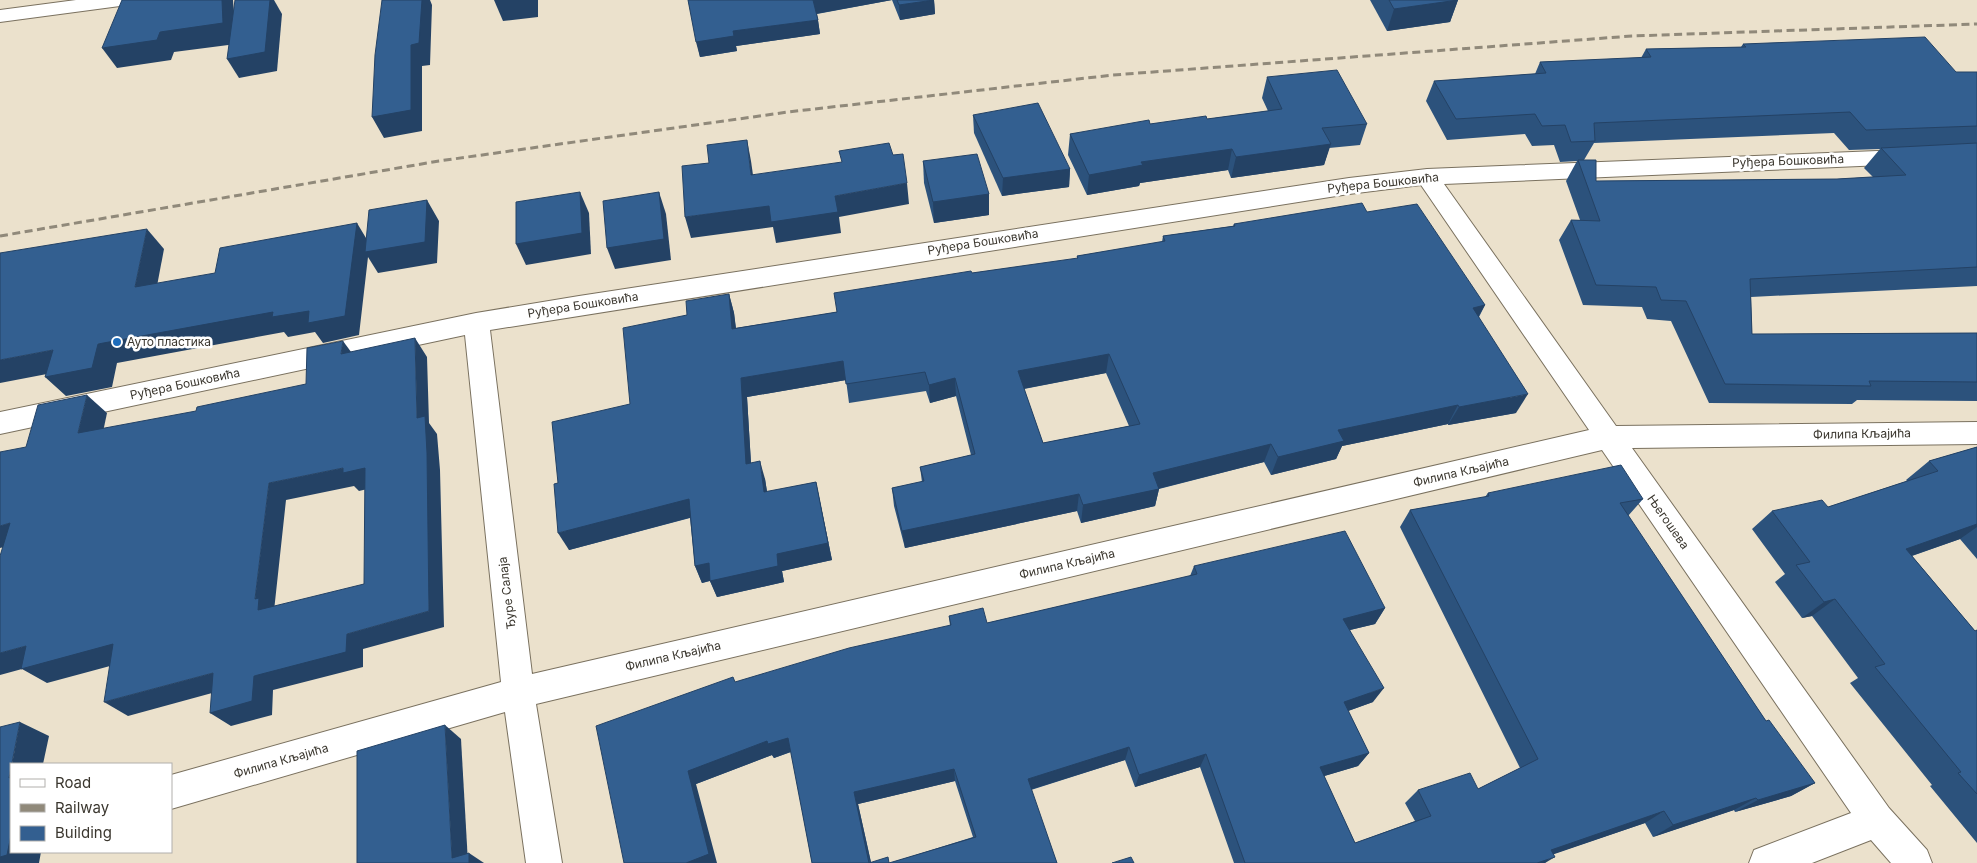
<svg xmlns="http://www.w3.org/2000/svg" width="1977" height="863" font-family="Inter,sans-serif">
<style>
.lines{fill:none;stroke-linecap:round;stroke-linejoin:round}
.minor-casing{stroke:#7a715f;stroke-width:2}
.minor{fill:#fff;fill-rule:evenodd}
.rail{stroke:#90897a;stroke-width:3;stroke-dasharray:8 4.5;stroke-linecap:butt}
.wall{fill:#2c527c;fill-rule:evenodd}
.shaded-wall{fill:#244265}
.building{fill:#335f90;stroke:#244265;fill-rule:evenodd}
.poi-dot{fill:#1d6cbb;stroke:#fff;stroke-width:2}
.labels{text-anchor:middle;stroke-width:5;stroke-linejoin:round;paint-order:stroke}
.street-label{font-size:12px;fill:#3b372f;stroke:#fff}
.poi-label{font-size:12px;fill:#3b372f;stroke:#fff;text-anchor:start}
</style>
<rect width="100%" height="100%" fill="#ebe1cc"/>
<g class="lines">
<defs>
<g id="minor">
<polygon points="76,0 130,0 127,4 120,6 0,22 0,10"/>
<path d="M1977,147v14l-533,23 172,242 361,-4v22l-345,4 257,360 38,42 5,13h-41l-20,-23 -59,23h-63l5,-13 97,-37 -249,-363 -1066,254 26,159h-36l-21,-151 -334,97v-34l330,-93 -36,-347 -465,99v-22l476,-99 103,-17 770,-118 78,-9zM1421,185l168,245 -1057,244 -42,-344 859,-136z"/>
</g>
</defs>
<use href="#minor" class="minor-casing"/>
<use href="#minor" class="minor"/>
<polyline class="rail" points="0,236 439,161 788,112 1113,75 1632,36 1977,24"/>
</g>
<g class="wall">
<polygon points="688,0 934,0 935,14 900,20 892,0 817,14 820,34 736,46 737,51 700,57"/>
<polygon points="1370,0 1458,0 1450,22 1387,31"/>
<path d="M1743,44l213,28h21v214l-226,11 1,37 225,-1v68l-120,-1 -5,4 -143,-1 -38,-82 -24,-2 -5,-12 -59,-2 -24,-65 12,-20h9l-14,-39 11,-20 -17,1 -6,-17 -22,1 -7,-12 -78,6 -21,-39 8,-20 101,-7 5,-12 101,-4 5,-9 95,-2zM1834,133l15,17 31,-1 -16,19 9,9 -36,2 -241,2 -12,-21 10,-17z"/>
<polygon points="1267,77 1367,124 1360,145 1329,148 1324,165 1231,178 1228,170 1140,183 1139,186 1087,195 1068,155 1070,134 1150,124 1207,119 1268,111 1262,98"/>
<polygon points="973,115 1070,169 1069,187 1002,196 974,133"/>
<polygon points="923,161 989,194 989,215 934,223 924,183"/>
<path d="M1367,212l118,93 -6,12 37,96 -68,12v-1l-106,22 -6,13 -65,16 -7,-13 -105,27 -4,17 -74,17 -4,-12 -172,37 -11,-42 -2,-18 30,-6 -2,-15 51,-12 -15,-59 -26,7 -4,-12 -77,12 -3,-23 -99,17 4,66 14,16 2,13 49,-10 16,78 -50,11 2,11 -67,15 -7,-16 -8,2 -7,-17 -5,-48 -121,32 -11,-67 72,-79 57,-89 42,-21 5,19 2,15 101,-16 135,-39 105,-14v-3l85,-14 1,-6 70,-10 1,-2zM1106,373l23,53 -86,17 -19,-54z"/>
<polygon points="1977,447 1977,559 1960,539 1912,556 1975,631 1977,630 1977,843 1930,786 1932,785 1850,683 1858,678 1812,616 1802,618 1775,582 1785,574 1752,529 1772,511 1828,507 1907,481 1906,480 1929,461"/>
<path d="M1488,493l155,6 -15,17 138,205 49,62 -24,13 -56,16 -1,-2 -81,27 -8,-14 -92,31 -8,9h-311l-34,-96 -65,20 -10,-27 -94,30 26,73h-245l-21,-111 -17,6 -2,-3 -76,29 -72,79 112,-181 214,-56 -1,-10 38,7 203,-47 4,-10 191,42 -10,16 -25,6 23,72 -25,9 21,42 -11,13 -34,10 31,67 60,-22 -10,-18 13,-13 60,-1 42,-21 -120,-241 10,-17 75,-13zM955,781l18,56 -83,26 -19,-1 -13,-58z"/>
</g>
<g class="shaded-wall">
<polygon points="222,0 233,0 236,44 174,52 171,60 117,68 102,48 160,32"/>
<polygon points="270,0 274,0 282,14 277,71 239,78 227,59"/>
<polygon points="419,0 430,0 432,5 430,65 422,66 422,131 384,138 372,117 411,45"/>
<polygon points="494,0 538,0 538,17 503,21"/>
<polygon points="813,0 892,0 815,14"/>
<polygon points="934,0 935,14 900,20 899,5"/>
<polygon points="1458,0 1450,22 1387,31 1394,9"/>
<polygon points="818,20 820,34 736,46 737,51 700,57 696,42 733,31"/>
<polygon points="747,140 751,161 756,196 751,175"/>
<polygon points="1331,144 1324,165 1231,178 1236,157"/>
<polygon points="1232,149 1228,170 1140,183 1139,186 1087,195 1089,175 1141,162"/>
<polygon points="1070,169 1069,187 1002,196 1003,178"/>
<polygon points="907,183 909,204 839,217 841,233 776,243 773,227 691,238 685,217 835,196"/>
<polygon points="580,192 589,213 591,254 526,265 516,244"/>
<polygon points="659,192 666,214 671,260 615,269 607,248"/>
<polygon points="989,194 989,215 934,223 933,202"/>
<polygon points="427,200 439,221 437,263 378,273 368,257 359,335 323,343 315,332 288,337 284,332 117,363 112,387 66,396 45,377 98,344 357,223 369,243"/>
<polygon points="147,229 164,249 153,307 135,287"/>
<polygon points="729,294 734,313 738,348 732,329"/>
<polygon points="1485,305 1474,324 1473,308"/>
<polygon points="415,338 427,357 429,423 437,434 440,470 444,627 363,649 363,667 273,690 272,715 231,726 210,713 254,676 347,634 429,611 417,418"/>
<polygon points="343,341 357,360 341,354"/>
<polygon points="53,350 73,369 0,383 0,360"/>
<polygon points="1109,354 1106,373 1017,390 1018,371"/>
<polygon points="843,361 846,380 747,397 752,481 746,464 741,378"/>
<polygon points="955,378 956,396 930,403 929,385"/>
<polygon points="1528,394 1516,413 1448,425 1459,407"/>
<polygon points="87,395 107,413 99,451 78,433"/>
<polygon points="1458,405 1448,424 1342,446 1336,459 1271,475 1278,457 1338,430"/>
<polygon points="1271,444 1264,462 1157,489 1159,489 1155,506 1081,523 1083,505 1153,473"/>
<polygon points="760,461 765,479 770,510 764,492"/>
<polygon points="343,468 365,468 380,486 359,491 354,486 286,500 274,611 258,610 255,599 269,483"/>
<polygon points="816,482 832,560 782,571 784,582 717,597 710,581 777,554"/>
<polygon points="1079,494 1077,511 905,548 902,531"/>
<polygon points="689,499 696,516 569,550 558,533"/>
<polygon points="10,523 33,540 0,548 0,526"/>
<polygon points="1977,524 1977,527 1960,539 1882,566 1906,549"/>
<polygon points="709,563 716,579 702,583 695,566"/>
<polygon points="1835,599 1812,616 1802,618 1824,602"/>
<polygon points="1385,608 1375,624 1333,634 1343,619"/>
<polygon points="113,644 136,659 47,683 22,669 0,675 0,653 26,646"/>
<polygon points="213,673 234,687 128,716 104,702"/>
<polygon points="1384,688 1373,702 1334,716 1344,702"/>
<polygon points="20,722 49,736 43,764 12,764"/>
<polygon points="445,725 461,739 468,863 452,858"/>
<polygon points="788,738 793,751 774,758 772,755 696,784 717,863 686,863 688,771 767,741"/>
<polygon points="1129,747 1125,760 1026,791 1028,779"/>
<polygon points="1369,753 1358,766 1311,780 1320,767"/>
<polygon points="1206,754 1200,767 1135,787 1139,775"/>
<polygon points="11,767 11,779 9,778"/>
<polygon points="954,769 955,781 858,804 871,863 870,863 854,792"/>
<polygon points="1815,783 1791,796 1735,812 1758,800"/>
<polygon points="1756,798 1734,810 1653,837 1673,825"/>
<polygon points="1664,811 1645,823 1534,861 1551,850"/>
<polygon points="11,835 11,852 41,852 39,863 0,863 0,857"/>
<polygon points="469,853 484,863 469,863"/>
<polygon points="1555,857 1545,863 1537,863"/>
</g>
<g class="building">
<polygon points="122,0 222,0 223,23 160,32 157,40 102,48"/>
<polygon points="235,0 270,0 265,52 227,59"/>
<polygon points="382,0 422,0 419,43 411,45 411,110 372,117 375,55"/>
<polygon points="688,0 813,0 818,20 733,31 734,36 696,42"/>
<polygon points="897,0 934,0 899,5"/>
<polygon points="1389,0 1458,0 1394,9"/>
<polygon points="1925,37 1956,72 1977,72 1977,126 1866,130 1850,112 1594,123 1595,141 1571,142 1565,125 1542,126 1535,114 1456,119 1434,81 1546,73 1540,62 1651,57 1646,49 1746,47 1743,44"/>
<polygon points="1337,70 1367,124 1322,128 1331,144 1236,157 1232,149 1141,162 1143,165 1089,175 1070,134 1149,120 1150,124 1206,116 1207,119 1282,109 1267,77"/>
<polygon points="1038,103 1070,169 1003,178 973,115"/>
<polygon points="747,140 751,175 842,162 839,151 889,143 893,155 903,154 907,183 835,196 838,212 771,222 769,206 685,217 682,166 709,163 707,145"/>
<polygon points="1977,143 1977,267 1750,279 1752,334 1977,333 1977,382 1869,381 1871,386 1725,384 1686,301 1661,300 1656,287 1596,285 1571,220 1600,221 1578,160 1596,160 1596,181 1837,179 1906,175 1881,148"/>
<polygon points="977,154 989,194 933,202 923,161"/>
<polygon points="580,192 582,233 516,244 516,202"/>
<polygon points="659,192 664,239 607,248 603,201"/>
<polygon points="427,200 425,242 365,252 369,210"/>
<path d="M1362,203l5,9 50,-8 68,101 -12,3 55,86 -69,13 -1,-2 -120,25 6,11 -66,16 -7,-13 -118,29 6,16 -76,16 -4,-11 -177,37 -10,-43 32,-7 -4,-14 55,-13 -20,-76 -26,7 -4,-13 -79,12 -3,-23 -102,17 5,86 14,-3 4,31 52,-10 12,61 -51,11 1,12 -68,15 -1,-18 -14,3 -6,-67 -131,34 -4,-49 4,-1 -6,-61 78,-18 -7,-76 64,-13 -1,-14 43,-7 3,35 105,-17 -3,-19 137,-22 1,2 106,-15 -1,-2 88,-15 -2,-5 72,-10 -1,-2zM1109,354l31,70 -97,19 -25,-72z"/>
<polygon points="357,223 345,316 308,323 309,311 272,317 273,312 98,344 92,368 45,377 53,350 0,360 0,253 147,229 135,287 215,273 220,248"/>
<path d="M415,338l2,80 8,-2 2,37 2,158 -82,23 -1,18 -92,24 -2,25 -42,12 3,-40 -109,29 9,-58 -92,25 5,-23 -26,7v-97l10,-33 -10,3v-74l26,-5 12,-42 49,-10 -9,38 118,-22 1,-4 109,-23 1,-36 36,-7 -2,13zM343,468v5l22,-5 -1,116 -106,26 1,-12 -4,1 14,-116z"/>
<polygon points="1977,447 1977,524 1906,549 1975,631 1977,630 1977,794 1958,773 1961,772 1875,667 1885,664 1835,599 1824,602 1796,565 1810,562 1772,511 1822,500 1828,507 1938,471 1929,461"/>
<path d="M1621,465l22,34 -23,4 146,218 3,-1 46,63 -57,17 -2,-2 -83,27 -9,-14 -113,39 4,7 -18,6h-292l-39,-109 -67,21 -10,-28 -101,32 29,84h-245l-24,-125 -20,6 -1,-3 -79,30 21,83 -23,9h-62l-28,-137 137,-49 2,5 114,-34 102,-23 -2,-9 34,-8 4,15 210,-49 -3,-8 151,-35 40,77 -42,11 41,69 -40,14 25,51 -49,14 35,76 76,-27 -13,-26 52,-17 8,16 60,-30 -128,-249 79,-14 -1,-3zM954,769l22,68 -87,26 -1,-6 -19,6 -15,-71z"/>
<polygon points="20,722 9,778 11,777 11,835 7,855 0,857 0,727"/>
<polygon points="445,725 452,858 469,853 469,863 357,863 357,751"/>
<polygon points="1131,857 1134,863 1112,863"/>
</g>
<circle class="poi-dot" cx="117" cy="342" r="5"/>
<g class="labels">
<g class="street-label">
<text transform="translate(1788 161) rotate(-2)" y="4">Руђера Бошковића</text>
<text transform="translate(1383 183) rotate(-6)" y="4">Руђера Бошковића</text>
<text transform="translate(983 242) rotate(-9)" y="4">Руђера Бошковића</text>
<text transform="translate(583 305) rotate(-9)" y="4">Руђера Бошковића</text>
<text transform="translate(185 384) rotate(-12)" y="4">Руђера Бошковића</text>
<text transform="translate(1862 434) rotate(-1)" y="4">Филипа Кљајића</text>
<text transform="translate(1461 472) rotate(-13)" y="4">Филипа Кљајића</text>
<text transform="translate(1668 522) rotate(55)" y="4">Његошева</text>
<text transform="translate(1067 564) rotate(-13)" y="4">Филипа Кљајића</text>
<text transform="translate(507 593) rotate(-97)" y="4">Ђуре Салаја</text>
<text transform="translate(673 656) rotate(-13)" y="4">Филипа Кљајића</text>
<text transform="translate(281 761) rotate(-16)" y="4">Филипа Кљајића</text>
</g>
<g class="poi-label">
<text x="127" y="346">Ауто пластика</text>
</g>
</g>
<rect x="10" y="763" width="162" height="90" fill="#ffffff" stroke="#b1afac"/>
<rect x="20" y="779" width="25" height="8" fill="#ffffff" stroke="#b1afac"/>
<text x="55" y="788" font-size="15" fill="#3b372f">Road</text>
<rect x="20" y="804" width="25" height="8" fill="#90897a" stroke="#b1afac"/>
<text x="55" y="813" font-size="15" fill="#3b372f">Railway</text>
<rect x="20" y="826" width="25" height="15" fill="#335f90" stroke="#b1afac"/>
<text x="55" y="838" font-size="15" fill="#3b372f">Building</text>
</svg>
